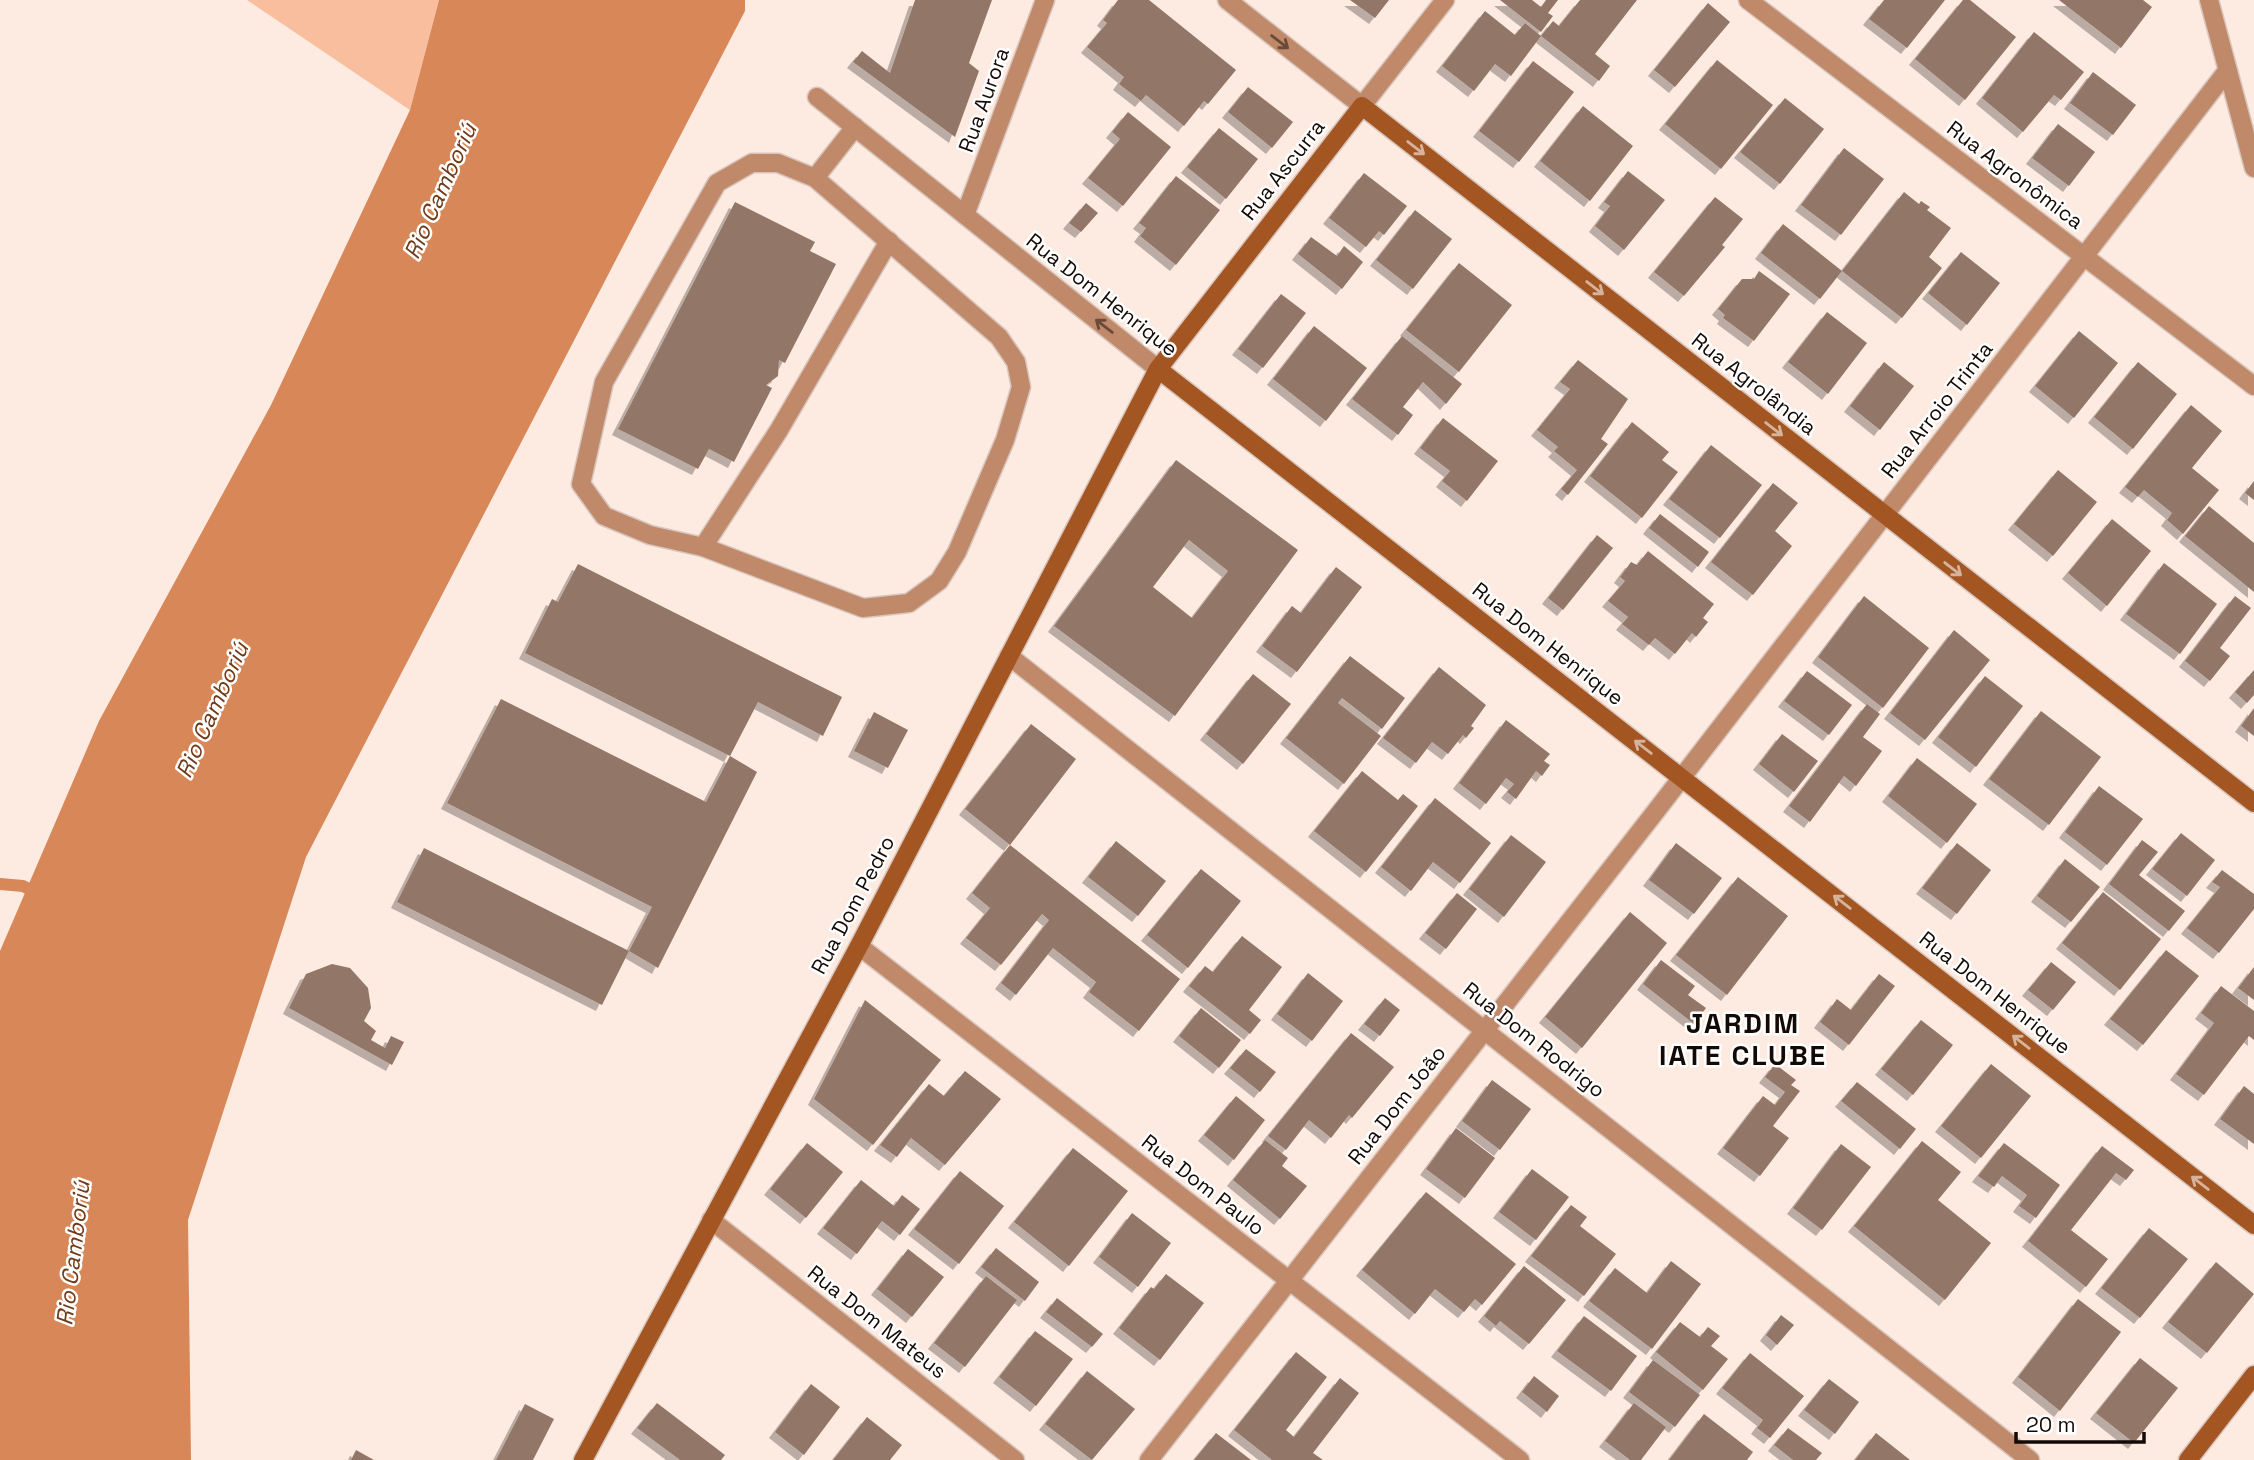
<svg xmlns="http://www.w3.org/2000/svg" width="2254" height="1460" font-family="'Space Grotesk',sans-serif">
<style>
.green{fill:#f8be9e}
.water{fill:#d88858}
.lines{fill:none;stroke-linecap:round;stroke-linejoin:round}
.stream{stroke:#d88858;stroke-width:12}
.building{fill:#927767;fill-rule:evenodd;filter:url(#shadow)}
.lane-casing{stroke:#d8c6bd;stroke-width:21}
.street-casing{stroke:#d8c6bd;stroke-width:21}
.secondary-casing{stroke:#d8c6bd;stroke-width:21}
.lane{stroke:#bf896a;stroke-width:18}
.street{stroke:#bf896a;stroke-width:18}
.secondary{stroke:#a45622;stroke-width:18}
.oneway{stroke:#6a4a38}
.oneway2{stroke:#d6b39c}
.labels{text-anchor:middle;stroke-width:5;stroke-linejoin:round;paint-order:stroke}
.street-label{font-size:21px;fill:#140a05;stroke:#fff}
.water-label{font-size:23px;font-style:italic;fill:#6f3a18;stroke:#fff}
.district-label{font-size:28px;font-weight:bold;letter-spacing:2px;fill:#140a05;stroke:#fff}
</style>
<defs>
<filter id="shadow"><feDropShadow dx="-6" dy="6" stdDeviation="0" flood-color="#0004"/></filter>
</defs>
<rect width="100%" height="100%" fill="#fdeae0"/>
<polygon class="green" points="247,0 439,0 410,110"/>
<polygon class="water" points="439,0 745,0 745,11 306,857 188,1220 191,1460 0,1460 0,951 99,721 271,405 410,110"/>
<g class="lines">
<polyline class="stream" points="0,884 23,886 40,895"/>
</g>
<g class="building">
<polygon points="915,0 992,0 969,63 979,71 955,137 853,62 862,51 890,73"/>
<polygon points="1118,0 1149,0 1236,70 1208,104 1204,101 1184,126 1146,95 1141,101 1119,84 1124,77 1087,47 1107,23 1103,20"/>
<polygon points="1350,0 1389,0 1375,18"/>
<polygon points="1500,0 1532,0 1541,7 1546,0 1558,0 1548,13 1553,16 1541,32"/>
<polygon points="1580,0 1637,0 1595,54 1610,66 1599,81 1541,36 1553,21 1559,26"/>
<polygon points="1884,0 1945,0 1907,48 1869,19"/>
<polygon points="1963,0 1970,0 2016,37 1965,100 1915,59"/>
<polygon points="2059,0 2143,0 2152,7 2121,48"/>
<polygon points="1708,3 1730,22 1675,87 1654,70"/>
<polygon points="1485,11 1515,35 1525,23 1541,36 1511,76 1495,64 1474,91 1442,66"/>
<polygon points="2034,32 2084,72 2061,100 2054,95 2023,132 1982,98"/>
<polygon points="1717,60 1773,105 1721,169 1665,124"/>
<polygon points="1533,61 1574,92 1519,162 1479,131"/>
<polygon points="2093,72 2136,105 2113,135 2070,103"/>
<polygon points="1248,87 1293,122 1272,148 1228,112"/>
<polygon points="1785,98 1824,129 1780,184 1740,152"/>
<polygon points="1583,106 1633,146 1590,201 1540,161"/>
<polygon points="1128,112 1171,147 1123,206 1088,178 1120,139 1112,132"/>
<polygon points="2058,124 2095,152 2069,186 2032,158"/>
<polygon points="1219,128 1258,159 1226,199 1187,167"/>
<polygon points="1844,148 1884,179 1841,235 1801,205"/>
<polygon points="1628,171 1665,200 1624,250 1595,226 1610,206 1604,202"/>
<polygon points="1364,173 1407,206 1384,235 1379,231 1366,247 1329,218"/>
<polygon points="1176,176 1220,210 1176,265 1140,236 1146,228 1139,223"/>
<polygon points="1904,192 1919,204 1921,201 1930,207 1927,210 1951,228 1929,257 1942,268 1902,318 1842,271"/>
<polygon points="1715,197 1743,219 1722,245 1725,247 1684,296 1654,272"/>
<polygon points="735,202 815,242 810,251 836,264 785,363 779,360 778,376 766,385 772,388 734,462 709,449 698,469 618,429"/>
<polygon points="1086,203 1098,213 1081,232 1069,223"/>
<polygon points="1415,210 1452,239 1413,289 1376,260"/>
<polygon points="1783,224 1842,271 1820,299 1761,253"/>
<polygon points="1311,237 1337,256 1344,246 1363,262 1342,289 1298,254"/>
<polygon points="1961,252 2000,283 1967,325 1928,293"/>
<polygon points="1459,263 1512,305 1459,372 1406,330"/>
<polygon points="1759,271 1790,294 1754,341 1723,318 1725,315 1718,309 1742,279 1754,279"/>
<polygon points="1281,294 1306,313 1263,368 1238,349"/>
<polygon points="1827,312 1867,343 1828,394 1788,362"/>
<polygon points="1314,326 1367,368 1326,421 1273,379"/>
<polygon points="2079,331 2118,363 2074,418 2035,386"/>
<polygon points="1402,336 1462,384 1446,404 1423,382 1403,407 1413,415 1398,435 1352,399"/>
<polygon points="1578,360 1628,399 1601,439 1608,444 1568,495 1561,489 1577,470 1554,451 1558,447 1537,430 1570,389 1560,382"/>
<polygon points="1884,362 1914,386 1880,430 1850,406"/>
<polygon points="2138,362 2177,394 2133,449 2094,417"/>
<polygon points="2191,405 2222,431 2192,468 2219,490 2183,534 2167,520 2172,513 2144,490 2138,497 2125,487"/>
<polygon points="1443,418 1498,461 1467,501 1442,481 1450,471 1420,448"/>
<polygon points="1632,422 1669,452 1662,460 1678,472 1642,518 1590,476"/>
<polygon points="1711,445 1762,485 1720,538 1669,499"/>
<path d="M1176,460l122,90 -123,166 -121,-90zM1189,540l39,31 -36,47 -39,-31z"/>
<polygon points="2058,470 2097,502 2053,556 2014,524"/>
<polygon points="2254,481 2254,500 2245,493"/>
<polygon points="1773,483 1798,503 1775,531 1792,546 1753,595 1711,562"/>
<polygon points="2209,506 2254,543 2254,592 2185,536"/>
<polygon points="1660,514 1709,552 1698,567 1649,528"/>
<polygon points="2112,519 2151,551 2107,606 2068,573"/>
<polygon points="1597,535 1613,548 1563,610 1548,598"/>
<polygon points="1648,551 1714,604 1703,618 1708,622 1696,637 1692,633 1675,654 1655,638 1649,645 1622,624 1628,617 1608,601 1625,581 1620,577 1631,562 1637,565"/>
<polygon points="2164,563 2217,604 2180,654 2126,614"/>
<polygon points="578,564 842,697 823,736 758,702 730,756 525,653 552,599 558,602"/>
<polygon points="1336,567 1362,587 1297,672 1262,646 1292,606 1301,613"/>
<polygon points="1864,596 1929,648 1883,708 1818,657"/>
<polygon points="2235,596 2251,608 2220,648 2230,656 2210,681 2185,661"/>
<polygon points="1954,630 1990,660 1925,740 1890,713"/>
<polygon points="1350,656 1405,698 1382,729 1342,698 1338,703 1381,736 1344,784 1286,738"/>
<polygon points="1439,667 1486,705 1471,726 1474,728 1466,738 1463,735 1448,754 1432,742 1416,763 1383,738"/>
<polygon points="2254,670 2254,695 2247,703 2235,692"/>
<polygon points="1807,671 1852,705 1829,735 1784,701"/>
<polygon points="1253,674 1291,704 1243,764 1206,734"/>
<polygon points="1985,676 2023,706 1976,767 1938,737"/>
<polygon points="501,699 706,802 730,756 757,772 658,968 629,951 652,907 447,803"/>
<polygon points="1867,704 1880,714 1863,737 1882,751 1856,786 1844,776 1810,822 1789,806"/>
<polygon points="2254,708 2254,736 2241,726"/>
<polygon points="2041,711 2101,757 2049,825 1989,779"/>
<polygon points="874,712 908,730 888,768 854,751"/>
<polygon points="1506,720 1550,754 1544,761 1550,765 1542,776 1536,771 1516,799 1507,792 1514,784 1506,778 1486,804 1459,783"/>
<polygon points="1031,724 1076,759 1010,845 1180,979 1139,1031 1089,992 1096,982 1053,948 1016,995 1001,983 1049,920 1042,914 1001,965 966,938 990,908 972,893 1010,845 965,809"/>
<polygon points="1782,734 1818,761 1794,792 1759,764"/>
<polygon points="1917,758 1977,804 1947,843 1888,796"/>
<polygon points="1362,771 1398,800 1403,794 1418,806 1366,872 1314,831"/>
<polygon points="2099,786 2143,819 2107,865 2065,832"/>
<polygon points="1435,798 1491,843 1460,883 1433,862 1411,891 1381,867"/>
<polygon points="2181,833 2215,860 2187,896 2152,869"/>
<polygon points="1511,835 1546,862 1504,917 1469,889"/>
<polygon points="2142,840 2158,852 2139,875 2185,911 2169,931 2109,884"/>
<polygon points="1116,841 1166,881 1138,916 1088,877"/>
<polygon points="1676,843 1722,878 1694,914 1649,880"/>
<polygon points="1957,843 1991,870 1957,914 1922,888"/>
<polygon points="424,848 629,951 602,1005 397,902"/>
<polygon points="2065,859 2100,887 2071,922 2037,896"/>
<polygon points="1201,869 1241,901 1188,968 1147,935"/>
<polygon points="2222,870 2254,894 2254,909 2219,953 2187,928 2220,887 2212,882"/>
<polygon points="1738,877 1788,916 1727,995 1676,955"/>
<polygon points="2103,892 2161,939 2120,990 2062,943"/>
<polygon points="1457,893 1477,909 1446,949 1425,933"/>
<polygon points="1630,912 1667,943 1582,1048 1545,1017"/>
<polygon points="1242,936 1282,967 1249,1010 1261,1020 1250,1034 1189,986 1205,966 1213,972"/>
<polygon points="2166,950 2199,976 2143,1045 2110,1019"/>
<polygon points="1661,960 1695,986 1688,995 1706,1008 1694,1024 1643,984"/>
<polygon points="2051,962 2076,982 2053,1010 2028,990"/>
<polygon points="332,964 350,968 368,988 371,1008 364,1021 376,1031 371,1040 385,1048 391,1036 404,1042 392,1065 289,1008 306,974"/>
<polygon points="2254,967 2254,1000 2238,988"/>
<polygon points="1308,973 1343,1001 1312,1041 1277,1014"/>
<polygon points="1879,974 1895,986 1849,1045 1820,1022 1837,999 1851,1010"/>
<polygon points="2221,986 2254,1011 2254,1040 2249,1036 2204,1095 2176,1074 2214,1023 2201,1013"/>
<polygon points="1385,998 1400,1010 1380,1036 1364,1024"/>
<polygon points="865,1000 941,1060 873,1145 814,1099"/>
<polygon points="1201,1008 1241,1040 1219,1068 1179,1036"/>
<polygon points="1921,1020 1953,1045 1913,1095 1881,1069"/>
<polygon points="1351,1033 1394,1067 1352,1118 1349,1115 1331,1138 1309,1120 1286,1150 1268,1136"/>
<polygon points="1246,1049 1276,1072 1260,1092 1230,1068"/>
<polygon points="1775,1064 1796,1080 1791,1085 1800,1091 1773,1126 1789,1138 1760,1176 1723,1148 1763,1096 1775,1105 1785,1092 1765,1077"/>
<polygon points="1991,1064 2031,1096 1981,1158 1941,1126"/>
<polygon points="965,1071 1001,1099 945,1165 911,1138 897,1157 880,1145 929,1084 944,1096"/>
<polygon points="1492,1080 1531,1109 1500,1150 1462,1121"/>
<polygon points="1857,1082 1916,1129 1900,1149 1841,1101"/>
<polygon points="2244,1086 2254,1094 2254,1144 2220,1119"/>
<polygon points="1236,1096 1265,1120 1234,1160 1204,1135"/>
<polygon points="1456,1128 1495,1158 1465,1198 1426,1169"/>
<polygon points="1265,1140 1288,1158 1282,1166 1307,1186 1280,1219 1233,1180"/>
<polygon points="1922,1141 1961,1172 1938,1200 1991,1243 1945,1300 1854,1226"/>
<polygon points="807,1143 843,1172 806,1218 770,1189"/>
<polygon points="2004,1143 2060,1185 2036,1218 2019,1206 2027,1195 2002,1176 1994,1187 1978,1176"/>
<polygon points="1841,1144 1871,1167 1822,1230 1793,1208"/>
<polygon points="2102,1146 2134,1170 2126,1180 2116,1173 2071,1230 2108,1259 2086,1287 2028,1241"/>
<polygon points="1073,1148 1128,1191 1069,1266 1014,1222"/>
<polygon points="1532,1169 1569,1197 1536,1240 1499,1212"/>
<polygon points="960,1171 1004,1206 959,1264 914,1229"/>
<polygon points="861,1180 894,1206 902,1195 920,1209 900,1235 882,1221 857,1254 823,1228"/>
<polygon points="1426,1192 1516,1264 1482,1305 1475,1299 1464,1312 1435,1289 1415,1314 1362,1270"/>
<polygon points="1571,1205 1587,1217 1580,1226 1616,1254 1584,1296 1531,1256"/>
<polygon points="1132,1213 1171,1243 1138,1287 1099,1257"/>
<polygon points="2149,1228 2188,1259 2140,1318 2101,1288"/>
<polygon points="996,1248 1039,1282 1025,1301 981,1267"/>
<polygon points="908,1249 944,1277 912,1317 877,1289"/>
<polygon points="1671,1261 1701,1284 1652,1349 1589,1301 1615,1268 1647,1293"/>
<polygon points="2216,1262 2254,1294 2207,1353 2168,1322"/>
<polygon points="1524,1266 1566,1300 1529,1344 1500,1321 1496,1326 1484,1316"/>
<polygon points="1166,1274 1204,1303 1160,1360 1119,1328 1151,1287 1154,1289"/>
<polygon points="986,1276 1017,1300 965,1367 934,1343"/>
<polygon points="1057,1298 1103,1334 1092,1347 1046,1312"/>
<polygon points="2078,1299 2121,1332 2060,1411 2018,1377"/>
<polygon points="1781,1315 1794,1325 1777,1345 1766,1335"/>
<polygon points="1584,1316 1637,1356 1611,1391 1557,1351"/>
<polygon points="1680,1322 1700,1337 1708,1327 1720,1336 1711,1346 1728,1359 1703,1390 1656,1352"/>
<polygon points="1035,1331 1073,1359 1036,1406 999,1377"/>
<polygon points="1296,1352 1327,1377 1286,1430 1294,1437 1340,1378 1359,1393 1313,1453 1323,1460 1272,1460 1234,1430"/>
<polygon points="1750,1353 1804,1396 1770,1438 1757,1428 1763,1420 1722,1388"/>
<polygon points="2140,1358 2178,1388 2134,1443 2096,1413"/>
<polygon points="1653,1360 1700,1395 1675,1427 1629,1392"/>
<polygon points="1087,1371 1135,1409 1092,1460 1045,1424"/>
<polygon points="1534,1376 1559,1396 1547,1412 1522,1392"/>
<polygon points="1829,1379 1859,1402 1835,1434 1804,1410"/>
<polygon points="811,1384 840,1407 804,1455 775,1432"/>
<polygon points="657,1403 725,1455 721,1460 680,1460 637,1428"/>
<polygon points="1634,1403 1666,1427 1641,1460 1630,1460 1605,1441"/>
<polygon points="525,1404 554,1419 533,1460 496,1460"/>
<polygon points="1704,1414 1753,1452 1747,1460 1669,1460"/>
<polygon points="867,1417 902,1445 890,1460 833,1460"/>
<polygon points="1788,1428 1822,1453 1816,1460 1793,1460 1774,1445"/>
<polygon points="1216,1433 1251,1460 1194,1460"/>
<polygon points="1876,1433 1910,1460 1855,1460"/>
<polygon points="356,1450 374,1460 351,1460"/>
</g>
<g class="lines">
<defs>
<g id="lane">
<polygon points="752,163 778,163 815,178 999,337 1016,362 1021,387 1005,440 957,552 939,581 909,603 863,608 703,547 650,535 604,516 581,484 604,382 717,183"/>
<polyline points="815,178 855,127"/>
<polyline points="703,547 779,430 889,241"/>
</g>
<g id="street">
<polyline points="1227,0 1362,106 1445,0"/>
<polyline points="1748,0 2254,386"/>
<polyline points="2209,0 2254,168"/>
<polyline points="817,97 1158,369"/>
<polyline points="965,215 1045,0"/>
<polyline points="1009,656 2030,1460"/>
<polyline points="859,946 1520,1460"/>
<polyline points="711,1220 1015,1460"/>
<polyline points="1149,1460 1656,811 2227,71"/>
</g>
<g id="secondary">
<polyline points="1158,369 2254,1225"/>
<polyline points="583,1460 859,946 1158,369 1362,106 2254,803"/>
<polyline points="2188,1460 2254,1375"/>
</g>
</defs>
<use href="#lane" class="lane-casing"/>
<use href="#street" class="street-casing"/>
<use href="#secondary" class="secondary-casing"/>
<use href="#lane" class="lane"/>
<use href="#street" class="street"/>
<use href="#secondary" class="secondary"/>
</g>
<defs><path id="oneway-shaft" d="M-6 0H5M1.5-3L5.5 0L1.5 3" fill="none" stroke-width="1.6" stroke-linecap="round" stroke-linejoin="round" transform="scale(1.75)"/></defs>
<g class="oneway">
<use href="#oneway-shaft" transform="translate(1280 42) rotate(38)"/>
<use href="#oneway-shaft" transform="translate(1104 326) rotate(-142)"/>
</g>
<g class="oneway2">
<use href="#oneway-shaft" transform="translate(1416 148) rotate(38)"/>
<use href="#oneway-shaft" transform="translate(1595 288) rotate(38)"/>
<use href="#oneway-shaft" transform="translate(1774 429) rotate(38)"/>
<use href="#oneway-shaft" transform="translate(1953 569) rotate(38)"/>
<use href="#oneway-shaft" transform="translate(1643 747) rotate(-142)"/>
<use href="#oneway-shaft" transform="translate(1842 902) rotate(-142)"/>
<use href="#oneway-shaft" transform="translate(2021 1042) rotate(-142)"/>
<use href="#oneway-shaft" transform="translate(2200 1183) rotate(-142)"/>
</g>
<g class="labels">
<g class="street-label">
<text transform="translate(984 100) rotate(-70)" y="7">Rua Aurora</text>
<text transform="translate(1283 170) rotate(-52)" y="7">Rua Ascurra</text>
<text transform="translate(2015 175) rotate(37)" y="7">Rua Agronômica</text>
<text transform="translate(1102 295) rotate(38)" y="7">Rua Dom Henrique</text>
<text transform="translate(1754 384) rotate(38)" y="7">Rua Agrolândia</text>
<text transform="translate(1937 410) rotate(-52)" y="7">Rua Arroio Trinta</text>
<text transform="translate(1548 644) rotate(38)" y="7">Rua Dom Henrique</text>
<text transform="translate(853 905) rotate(-62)" y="7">Rua Dom Pedro</text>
<text transform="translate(1995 993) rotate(38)" y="7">Rua Dom Henrique</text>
<text transform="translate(1534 1040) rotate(38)" y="7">Rua Dom Rodrigo</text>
<text transform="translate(1397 1105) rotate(-52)" y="7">Rua Dom João</text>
<text transform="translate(1203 1185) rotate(38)" y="7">Rua Dom Paulo</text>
<text transform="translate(877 1322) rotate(38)" y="7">Rua Dom Mateus</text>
</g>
<g class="water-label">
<text transform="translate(440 191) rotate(-66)" y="8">Rio Camboriú</text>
<text transform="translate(212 710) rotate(-66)" y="8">Rio Camboriú</text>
<text transform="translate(73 1253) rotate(-83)" y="8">Rio Camboriú</text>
</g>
<g class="district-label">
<text x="1743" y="1033">JARDIM<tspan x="1743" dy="32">IATE CLUBE</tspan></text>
</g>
</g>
<path d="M2016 1432v10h128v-10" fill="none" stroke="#140a05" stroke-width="3.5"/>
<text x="2026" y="1432" font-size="21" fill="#140a05" stroke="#ffffff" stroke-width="5" paint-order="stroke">20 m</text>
</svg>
